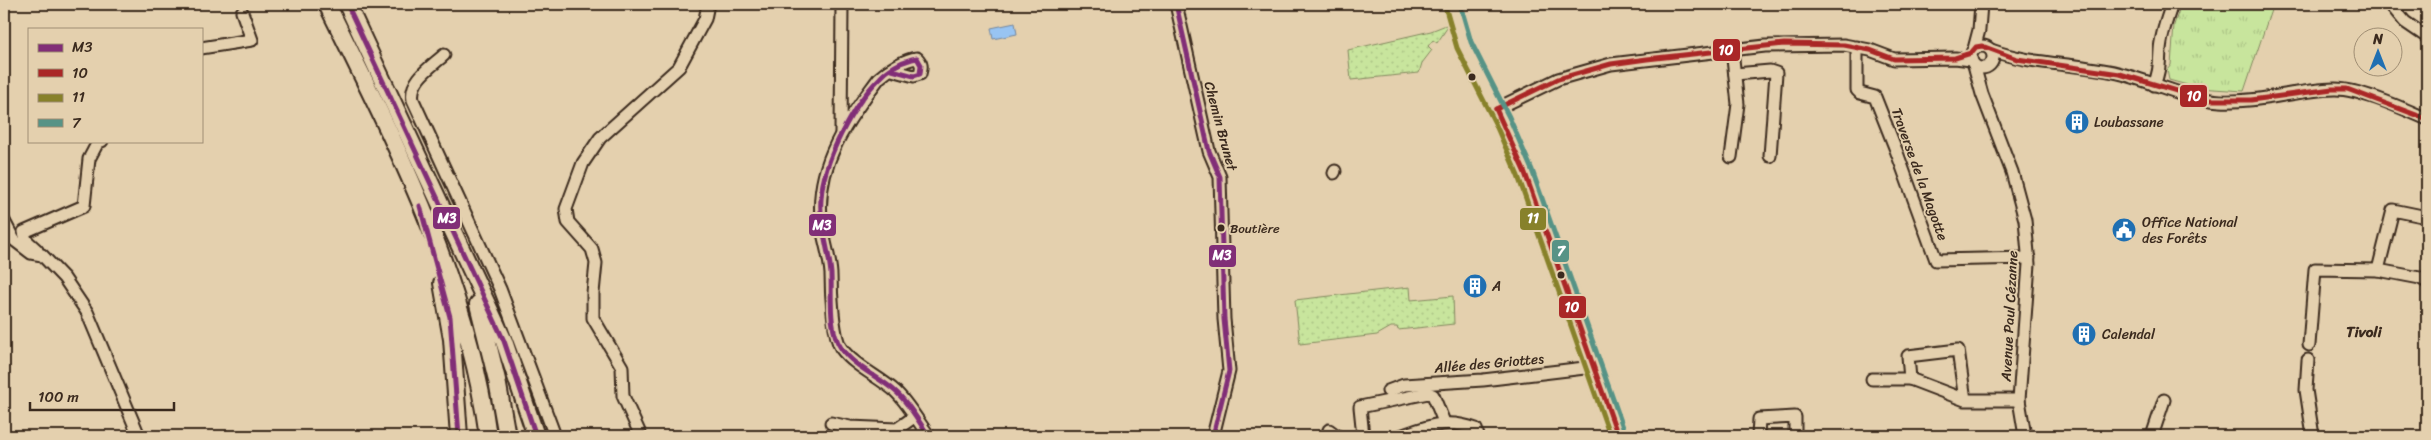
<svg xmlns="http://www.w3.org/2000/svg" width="2431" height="440" font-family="Sriracha,sans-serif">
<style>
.grass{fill:url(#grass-tufts);stroke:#82885e}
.garden{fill:url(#garden-dots);stroke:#82885e}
.water{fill:#98c4f2;stroke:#73869d}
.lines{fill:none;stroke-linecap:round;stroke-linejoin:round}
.minor-casing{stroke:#3b2a1e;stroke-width:15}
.major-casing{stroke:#3b2a1e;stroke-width:18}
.highway-casing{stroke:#3b2a1e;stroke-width:20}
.minor{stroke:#e4d0ae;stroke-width:11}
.major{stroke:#e4d0ae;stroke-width:14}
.highway{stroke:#e4d0ae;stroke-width:16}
.bus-1-casing{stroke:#e4d0ae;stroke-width:9}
.bus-2-casing{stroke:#e4d0ae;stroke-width:9}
.bus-3-casing{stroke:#e4d0ae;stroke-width:9}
.bus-4-casing{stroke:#e4d0ae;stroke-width:9}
.bus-1{stroke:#812e77;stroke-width:5}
.bus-2{stroke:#aa2727;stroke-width:5}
.bus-3{stroke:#87812a;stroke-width:5}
.bus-4{stroke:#579386;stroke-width:5}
.bus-dot{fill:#3b2a1e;stroke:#e4d0ae;stroke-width:2}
.labels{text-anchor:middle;stroke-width:4;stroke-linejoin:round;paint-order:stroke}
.bus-label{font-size:13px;fill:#3b2a1e;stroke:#e4d0ae;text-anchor:start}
.poi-label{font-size:14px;fill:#3b2a1e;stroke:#e4d0ae;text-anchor:start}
.street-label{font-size:14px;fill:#3b2a1e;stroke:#e4d0ae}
.neighbourhood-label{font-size:15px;font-weight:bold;fill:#3b2a1e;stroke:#e4d0ae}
.line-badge{stroke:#e4d0ae;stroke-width:2}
.badge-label{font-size:14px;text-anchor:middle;font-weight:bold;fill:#fff}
</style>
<defs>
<pattern id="grass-tufts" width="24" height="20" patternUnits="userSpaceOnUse" patternTransform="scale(1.25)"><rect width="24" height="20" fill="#c8e59d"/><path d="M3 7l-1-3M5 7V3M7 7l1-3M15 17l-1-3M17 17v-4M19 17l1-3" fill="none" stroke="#adc587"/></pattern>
<pattern id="garden-dots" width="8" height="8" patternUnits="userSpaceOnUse" patternTransform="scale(1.25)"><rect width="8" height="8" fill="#c8e59d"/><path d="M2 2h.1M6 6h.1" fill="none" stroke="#adc587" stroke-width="1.8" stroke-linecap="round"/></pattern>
</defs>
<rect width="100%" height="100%" fill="#e4d0ae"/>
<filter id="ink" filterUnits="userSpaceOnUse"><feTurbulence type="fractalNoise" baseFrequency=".02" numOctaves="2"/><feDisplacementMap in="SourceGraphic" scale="10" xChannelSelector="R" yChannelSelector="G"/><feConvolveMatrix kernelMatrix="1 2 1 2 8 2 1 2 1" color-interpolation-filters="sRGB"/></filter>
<g filter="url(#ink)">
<polygon class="grass" points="2181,4 2273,4 2244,91 2198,88 2169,80 2167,70 2171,65 2174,25"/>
<g class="garden">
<polygon points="1446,25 1447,28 1437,43 1433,40 1428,46 1432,50 1422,63 1419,73 1351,80 1348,50 1431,31"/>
<polygon points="1410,287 1411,300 1453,296 1454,324 1398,330 1397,327 1391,327 1377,335 1300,344 1295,300"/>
</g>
<polygon class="water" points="1015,23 1017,34 993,39 991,28"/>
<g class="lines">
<defs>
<g id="minor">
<polyline points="1176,4 1209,151 1220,177 1224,319 1229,371 1213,436"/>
<polyline points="2390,4 2405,22 2427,37"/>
<circle cx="1982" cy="57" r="11"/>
<polyline points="1857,47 1857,90 1860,93 1875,97 1896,150 1936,260 2029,258"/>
<polyline points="201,48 252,40 242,12"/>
<polyline points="1974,49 1979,30 1981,4"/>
<path d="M1991,50c41,15 84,13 127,23 34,8 66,26 102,28 38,2 76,-11 114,-12 24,-1 70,20 93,30"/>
<path d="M444,55c-13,12 -35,25 -31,45l87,189 55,147"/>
<polyline points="1974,65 1982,94 2012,172 2025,220 2029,264 2019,400 2025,436"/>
<path d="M892,70l22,6 6,-2c2,-7 2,-11 -3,-16 -12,1 -29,12 -38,20 -31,42 -63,85 -58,140 1,19 9,37 10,56 0,16 2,62 10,74 13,18 37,28 54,43 13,12 23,31 34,45"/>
<polyline points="1735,74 1770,71 1776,73 1770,156"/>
<path d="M2154,85c6,-15 5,-20 6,-35 1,-16 7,-31 12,-46"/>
<polyline points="1496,109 1558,79 1611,64 1765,46 1844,45 1870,50 1894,59 1955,58 1971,60"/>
<polyline points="841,132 842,4"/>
<polyline points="1731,157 1738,104 1732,50"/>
<polyline points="1334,173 1335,171"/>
<polyline points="4,221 14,240 31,253 42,255 64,278 87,312 139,436"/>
<polyline points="37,250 26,240 24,232 84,206 89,159 98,142 102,141"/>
<polyline points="2378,270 2420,278 2427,282"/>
<polyline points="2309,345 2315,269 2378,270 2393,210 2427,217"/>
<polyline points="2308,360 2306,390 2313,436"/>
<polyline points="1872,379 1910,379"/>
<polyline points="1388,391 1404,385 1483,380 1593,367"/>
<polyline points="1965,400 1910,379 1908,356 1958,350 1965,400 2019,400"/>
<polyline points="831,423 850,427 897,429 914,417"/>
<polyline points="1329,430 1337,436"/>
<polyline points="641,436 623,396 622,367 593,318 593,293 596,263 592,249 568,222 566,209 583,163 600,138 679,67 705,19 708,4"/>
<polyline points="829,436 871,436"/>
<polyline points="1363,436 1360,407 1428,393 1433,395 1444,422"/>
<path d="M1400,436c29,-10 46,-18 76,-7l2,7"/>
<polyline points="1758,436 1759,419 1795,417 1795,436"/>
<polyline points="2152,436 2164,400"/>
</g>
<polyline id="major" points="1452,4 1464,45 1502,120 1525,173 1618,436"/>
<g id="highway">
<path d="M327,4c68,139 140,277 161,432"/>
<polyline points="347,4 486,302 504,341 536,436"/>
<polyline points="442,283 452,339 459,436"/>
<polyline points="478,304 497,380 507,436"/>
</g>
</defs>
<use href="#minor" class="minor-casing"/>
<use href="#major" class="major-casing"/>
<use href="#highway" class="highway-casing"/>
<use href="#minor" class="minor"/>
<use href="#major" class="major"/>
<use href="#highway" class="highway"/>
<defs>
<g id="bus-1">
<polyline points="347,4 504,341 536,436"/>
<polyline points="1176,4 1209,151 1220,177 1224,319 1229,371 1213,436"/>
<path d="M892,70l22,6 6,-2 1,-9 -4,-7 -5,1c-11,3 -24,10 -32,19 -27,26 -57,83 -59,121 -2,26 8,49 10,75 1,22 -3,55 10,74 13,19 37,28 54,43 14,12 23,30 34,45"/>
<polyline points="420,206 450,317 459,436"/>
</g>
<g id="bus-2">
<polyline points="1496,109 1558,79 1611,64 1647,59 1784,44 1844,45 1870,50 1894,59 1955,58 1971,53 1976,47 1982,46 2017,59 2120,74 2207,100 2251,100 2332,89 2347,89 2427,119"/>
<polyline points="1496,109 1525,173 1618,436"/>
</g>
<polyline id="bus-3" points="1445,6 1457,48 1495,123 1518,176 1610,436"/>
<polyline id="bus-4" points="1460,4 1471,42 1509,117 1532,170 1625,433"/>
</defs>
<use href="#bus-1" class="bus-1-casing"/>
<use href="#bus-2" class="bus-2-casing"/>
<use href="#bus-3" class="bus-3-casing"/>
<use href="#bus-4" class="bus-4-casing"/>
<use href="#bus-1" class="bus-1"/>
<use href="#bus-2" class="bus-2"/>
<use href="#bus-3" class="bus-3"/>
<use href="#bus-4" class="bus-4"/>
</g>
</g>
<defs>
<symbol id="building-disc" viewBox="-11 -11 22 22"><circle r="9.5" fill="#1f6fb2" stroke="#e4d0ae"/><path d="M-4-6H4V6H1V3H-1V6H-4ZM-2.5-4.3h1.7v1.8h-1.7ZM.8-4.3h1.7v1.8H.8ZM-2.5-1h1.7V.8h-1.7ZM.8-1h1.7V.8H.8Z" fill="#fff"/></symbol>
<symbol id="civic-disc" viewBox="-11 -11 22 22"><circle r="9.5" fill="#1f6fb2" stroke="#e4d0ae"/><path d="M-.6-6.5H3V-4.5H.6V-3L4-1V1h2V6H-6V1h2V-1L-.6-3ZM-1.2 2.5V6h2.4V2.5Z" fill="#fff"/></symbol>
</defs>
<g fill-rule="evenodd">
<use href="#building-disc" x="2063" y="108" width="28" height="28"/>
<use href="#civic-disc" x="2110" y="216" width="28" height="28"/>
<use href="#building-disc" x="1461" y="272" width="28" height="28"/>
<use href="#building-disc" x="2070" y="320" width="28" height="28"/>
</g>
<g class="bus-dot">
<circle cx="1472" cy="77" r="4.5"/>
<circle cx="1221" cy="228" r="4.5"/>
<circle cx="1561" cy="275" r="4.5"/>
</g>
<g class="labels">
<g class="bus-label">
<text x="1230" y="233">Boutière</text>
</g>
<g class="poi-label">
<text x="2094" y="127">Loubassane</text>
<text x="2142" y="227">Office National<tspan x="2142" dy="16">des Forêts</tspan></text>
<text x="1492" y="291">A</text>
<text x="2102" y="339">Calendal</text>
</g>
<g class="street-label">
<text transform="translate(1221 126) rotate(75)" y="5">Chemin Brunet</text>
<text transform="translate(1920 174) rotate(70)" y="5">Traverse de la Magotte</text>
<text transform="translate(2009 316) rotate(-87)" y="5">Avenue Paul Cézanne</text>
<text transform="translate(1489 363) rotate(-5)" y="5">Allée des Griottes</text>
</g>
<g class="neighbourhood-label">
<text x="2364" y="337">Tivoli</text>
</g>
</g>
<g class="line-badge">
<rect x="1712" y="38" width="29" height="24" rx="5" fill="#aa2727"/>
<rect x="2179" y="84" width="29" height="24" rx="5" fill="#aa2727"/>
<rect x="432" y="206" width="29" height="24" rx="5" fill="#812e77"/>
<rect x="1519" y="207" width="28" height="24" rx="5" fill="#87812a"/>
<rect x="808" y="213" width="29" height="24" rx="5" fill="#812e77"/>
<rect x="1551" y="239" width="19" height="24" rx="5" fill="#579386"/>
<rect x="1208" y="244" width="29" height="24" rx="5" fill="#812e77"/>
<rect x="1558" y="295" width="29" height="24" rx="5" fill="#aa2727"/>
</g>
<g class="badge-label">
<text x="1726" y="55">10</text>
<text x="2194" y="101">10</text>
<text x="447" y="223">M3</text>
<text x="1533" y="223">11</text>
<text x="822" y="230">M3</text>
<text x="1561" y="256">7</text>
<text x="1222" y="260">M3</text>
<text x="1572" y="312">10</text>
</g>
<rect width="2431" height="440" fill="none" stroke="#e4d0ae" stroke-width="20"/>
<rect x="10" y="10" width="2411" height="420" fill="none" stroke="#3b2a1e" stroke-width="2" filter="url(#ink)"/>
<rect x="28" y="28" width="175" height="115" fill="#e4d0ae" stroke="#a08e74"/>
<rect x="38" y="44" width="25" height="8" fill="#812e77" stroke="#a08e74"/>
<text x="72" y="52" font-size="15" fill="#3b2a1e">M3</text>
<rect x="38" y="69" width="25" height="8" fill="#aa2727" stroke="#a08e74"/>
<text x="72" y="78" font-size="15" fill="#3b2a1e">10</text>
<rect x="38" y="94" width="25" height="8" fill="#87812a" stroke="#a08e74"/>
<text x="72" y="102" font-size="15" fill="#3b2a1e">11</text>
<rect x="38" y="119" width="25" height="8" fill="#579386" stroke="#a08e74"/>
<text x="72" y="128" font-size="15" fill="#3b2a1e">7</text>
<g transform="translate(2378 52)"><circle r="24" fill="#e4d0ae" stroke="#a08e74"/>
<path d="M0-4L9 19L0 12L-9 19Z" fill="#1f6fb2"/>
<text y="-8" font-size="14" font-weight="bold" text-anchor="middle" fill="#3b2a1e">N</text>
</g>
<path d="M30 402v8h144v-8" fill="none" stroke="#3b2a1e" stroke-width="2.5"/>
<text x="38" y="402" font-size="15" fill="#3b2a1e" stroke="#e4d0ae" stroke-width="4" paint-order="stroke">100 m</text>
</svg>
